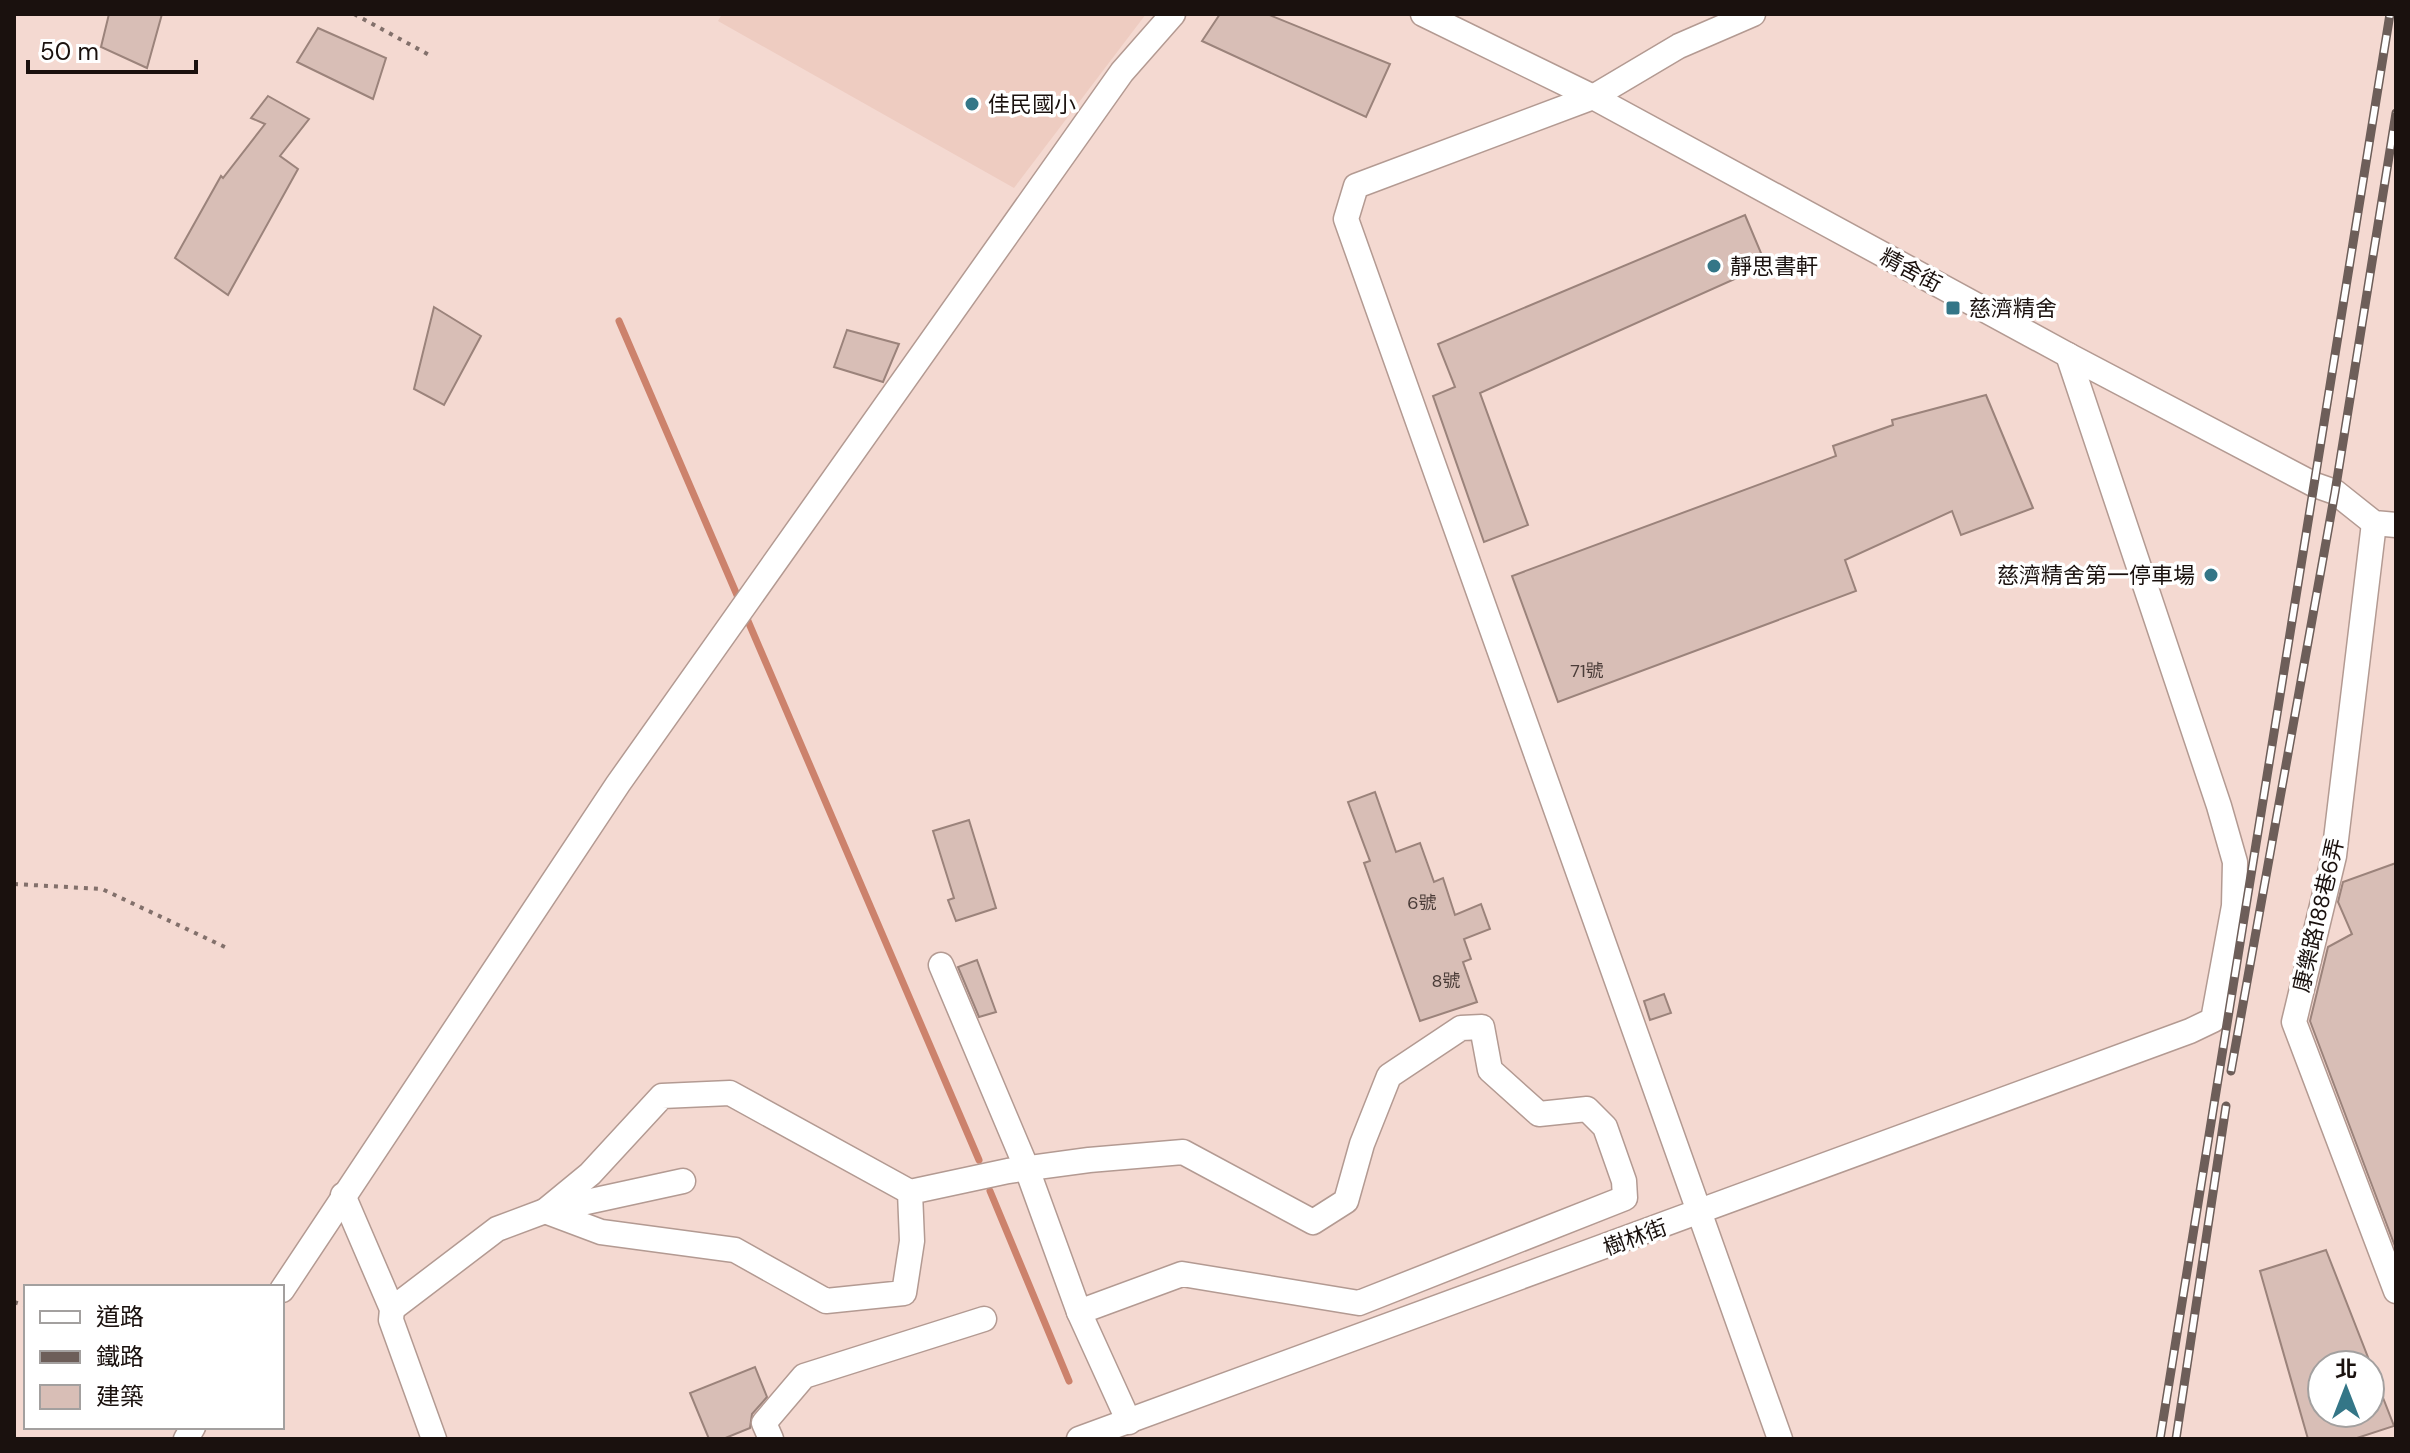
<svg xmlns="http://www.w3.org/2000/svg" width="2410" height="1453" font-family="'DM Sans','Noto Sans TC',sans-serif">
<style>
.built{fill:#eeccc1}
.lines{fill:none;stroke-linecap:round;stroke-linejoin:round}
.stream{stroke:#cc826c;stroke-width:7}
.building{fill:#d8beb6;stroke:#9b837b;stroke-width:2}
.minor-casing{stroke:#b39a92;stroke-width:27}
.path{stroke:#82706b;stroke-width:4;stroke-dasharray:4 6;stroke-linecap:butt}
.minor{stroke:#fff;stroke-width:24}
.rail-casing{stroke:#6d5e59;stroke-width:9}
.rail{stroke:#fff;stroke-width:6;stroke-dasharray:18;stroke-linecap:butt}
.poi-dot{fill:#347687;stroke:#fff;stroke-width:3}
.labels{text-anchor:middle;stroke-width:7;stroke-linejoin:round;paint-order:stroke}
.number-label{font-size:18px;fill:#4a3c38}
.poi-label{font-size:22px;fill:#1a110e;stroke:#fff;text-anchor:start}
.street-label{font-size:22px;fill:#1a110e;stroke:#fff}
</style>
<rect width="100%" height="100%" fill="#f4d9d1"/>
<polygon class="built" points="722,14 1146,14 1014,188 718,21"/>
<g class="lines">
<g class="stream">
<polyline points="619,321 740,602"/>
<polyline points="745,614 979,1160"/>
<polyline points="990,1191 1069,1381"/>
</g>
</g>
<g class="building">
<polygon points="109,14 162,14 147,68 101,47"/>
<polygon points="1220,14 1267,14 1390,64 1366,117 1202,41"/>
<polygon points="318,28 386,58 373,99 297,62"/>
<polygon points="268,96 309,119 280,156 298,169 228,295 175,258 221,176 223,178 265,124 251,118"/>
<polygon points="1745,215 1766,265 1480,393 1528,525 1484,542 1433,396 1455,387 1438,344"/>
<polygon points="434,307 481,336 444,405 414,389"/>
<polygon points="847,330 899,344 883,382 834,367"/>
<polygon points="1986,395 2033,508 1961,535 1952,511 1845,560 1856,591 1558,702 1512,576 1836,456 1833,446 1893,425 1892,420"/>
<polygon points="1375,792 1396,852 1420,843 1434,882 1443,878 1455,915 1481,904 1490,929 1464,939 1471,959 1463,962 1477,1002 1420,1021 1364,863 1370,861 1348,802"/>
<polygon points="969,820 996,908 956,921 948,900 954,898 933,831"/>
<polygon points="2396,863 2396,1249 2310,1021 2328,947 2352,934 2338,902 2343,882"/>
<polygon points="977,960 996,1012 979,1017 958,967"/>
<polygon points="1664,994 1671,1013 1650,1020 1644,1001"/>
<polygon points="2326,1250 2371,1365 2322,1365 2322,1413 2370,1413 2371,1367 2394,1426 2354,1439 2308,1439 2260,1271"/>
<polygon points="755,1367 767,1397 752,1414 750,1428 723,1439 709,1439 690,1393"/>
</g>
<g class="lines">
<defs>
<g id="minor">
<polyline points="1423,14 1593,97 2068,355 2315,485 2335,492 2374,523 2396,525"/>
<polyline points="1753,14 1679,46 1593,97 1356,186 1346,219 1780,1439"/>
<polyline points="2374,523 2334,856 2294,1022 2396,1291"/>
<polyline points="941,965 1027,1169 1079,1312 1129,1422"/>
<polyline points="910,1192 730,1093 662,1096 590,1174 545,1211 601,1232 735,1250 826,1301 904,1293 912,1241 910,1192 1008,1171 1089,1160 1183,1152 1313,1222 1346,1201 1362,1144 1389,1076 1461,1028 1482,1027 1490,1070 1539,1114 1587,1109 1605,1127 1624,1181 1625,1198 1359,1303 1182,1274 1079,1312"/>
<polyline points="343,1195 392,1309 391,1320 434,1439"/>
<polyline points="282,1290 618,784 1122,72 1173,14"/>
<polyline points="392,1309 497,1229 545,1211 683,1181"/>
<polyline points="186,1439 193,1427"/>
<polyline points="771,1439 764,1423 804,1376 984,1319"/>
<polyline points="1079,1439 2190,1031 2213,1020 2234,906 2235,862 2219,806 2068,355"/>
</g>
</defs>
<use href="#minor" class="minor-casing"/>
<g class="path">
<polyline points="354,14 433,57"/>
<polyline points="14,884 102,889 227,948"/>
<polyline points="14,1302 26,1306"/>
</g>
<use href="#minor" class="minor"/>
<defs>
<g id="rail">
<polyline points="2231,1071 2335,492 2396,113"/>
<polyline points="2160,1439 2390,14"/>
<polyline points="2176,1439 2226,1106"/>
</g>
</defs>
<use href="#rail" class="rail-casing"/>
<use href="#rail" class="rail"/>
</g>
<g class="poi-dot">
<circle cx="972" cy="104" r="8"/>
<circle cx="1714" cy="266" r="8"/>
<rect x="1945" y="300" width="16" height="16" rx="4"/>
<circle cx="2211" cy="575" r="8"/>
</g>
<g class="labels">
<g class="number-label">
<text x="1587" y="677">71號</text>
<text x="1422" y="909">6號</text>
<text x="1446" y="987">8號</text>
</g>
<g class="poi-label">
<text x="988" y="112">佳民國小</text>
<text x="1730" y="274">靜思書軒</text>
<text x="1969" y="316">慈濟精舍</text>
<text x="2195" y="583" text-anchor="end">慈濟精舍第一停車場</text>
</g>
<g class="street-label">
<text transform="translate(1911 270) rotate(28)" y="8">精舍街</text>
<text transform="translate(2318 915) rotate(-77)" y="8">康樂路188巷6弄</text>
<text transform="translate(1635 1237) rotate(-20)" y="8">樹林街</text>
</g>
</g>
<rect width="2410" height="1453" fill="none" stroke="#1a110e" stroke-width="32"/>
<rect x="24" y="1285" width="260" height="144" fill="#ffffff" stroke="#a3a09f" stroke-width="2"/>
<rect x="40" y="1311" width="40" height="12" fill="#ffffff" stroke="#a3a09f" stroke-width="2"/>
<text x="96" y="1325" font-size="24" fill="#1a110e">道路</text>
<rect x="40" y="1351" width="40" height="12" fill="#6d5e59" stroke="#a3a09f" stroke-width="2"/>
<text x="96" y="1365" font-size="24" fill="#1a110e">鐵路</text>
<rect x="40" y="1385" width="40" height="24" fill="#d8beb6" stroke="#a3a09f" stroke-width="2"/>
<text x="96" y="1405" font-size="24" fill="#1a110e">建築</text>
<g transform="translate(2346 1389)"><circle r="38" fill="#ffffff" stroke="#a3a09f" stroke-width="2"/>
<path d="M0-6L14 30L0 20L-14 30Z" fill="#347687"/>
<text y="-12" font-size="22" font-weight="bold" text-anchor="middle" fill="#1a110e">北</text>
</g>
<path d="M28 60v12h168v-12" fill="none" stroke="#1a110e" stroke-width="4"/>
<text x="40" y="60" font-size="24" fill="#1a110e" stroke="#ffffff" stroke-width="6" paint-order="stroke">50 m</text>
</svg>
